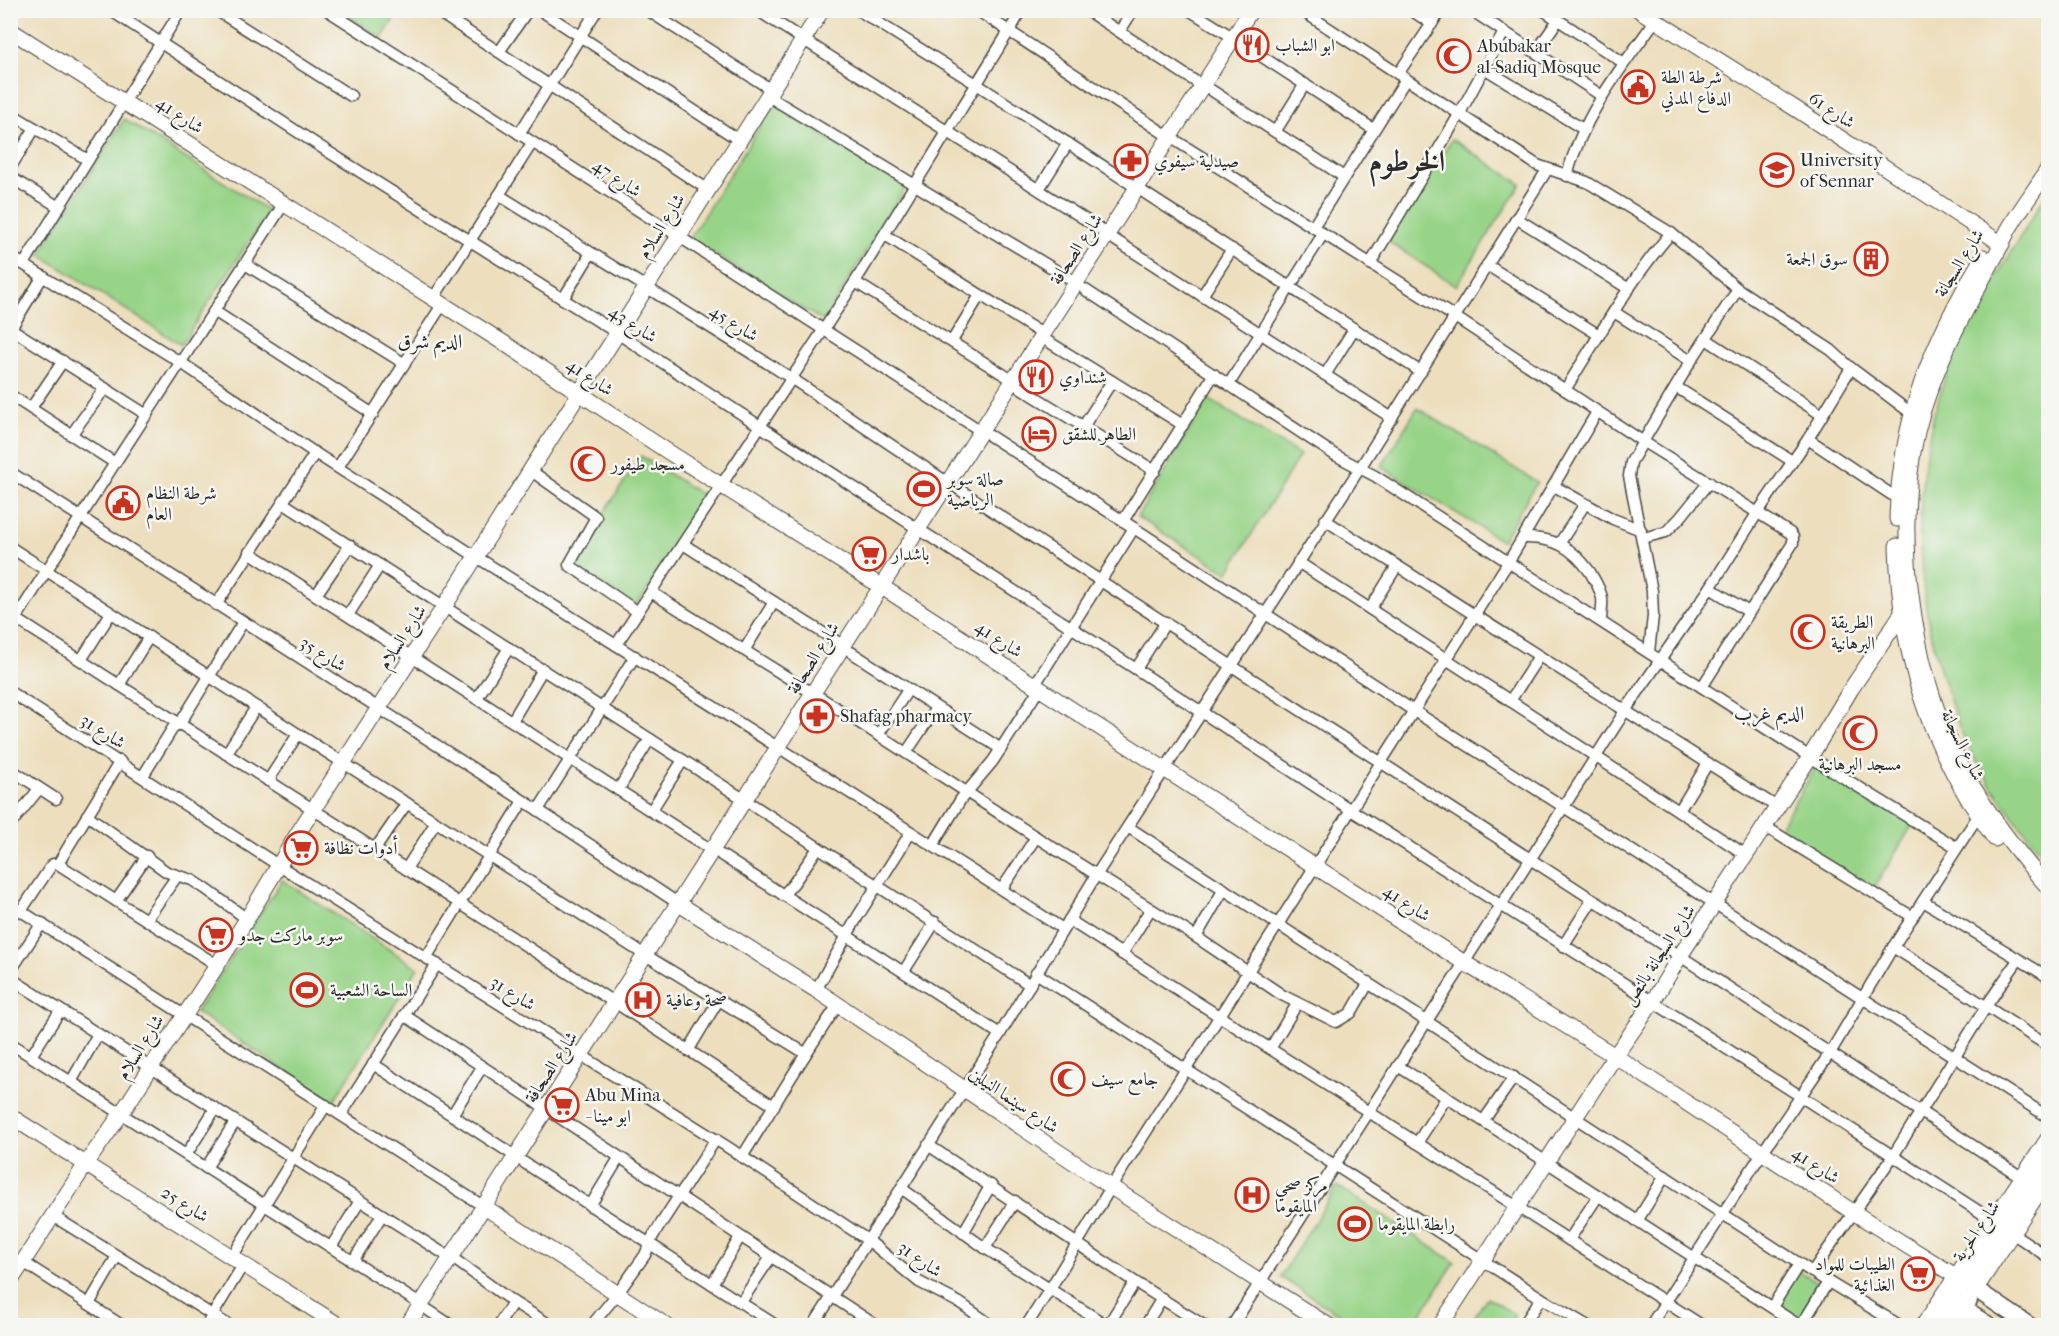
<svg xmlns="http://www.w3.org/2000/svg" width="2059" height="1336" font-family="'IM FELL French Canon',Amiri,serif">
<style>
.green{fill:#98d488;stroke:#62805a;stroke-width:1.5}
.lines{fill:none;stroke-linecap:round;stroke-linejoin:round}
.street-casing{stroke:#484641;stroke-width:13}
.secondary-casing{stroke:#484641;stroke-width:17}
.primary-casing{stroke:#484641;stroke-width:19}
.street{stroke:#fff;stroke-width:10}
.secondary{stroke:#fff;stroke-width:15}
.primary{stroke:#fff;stroke-width:16}
.labels{text-anchor:middle;stroke-width:5;stroke-linejoin:round;paint-order:stroke}
.poi-label{font-size:18px;fill:#2b2b2b;stroke:#f6f6f2;text-anchor:start}
.street-label{font-size:18px;fill:#2b2b2b;stroke:#f6f6f2}
.neighbourhood-label{font-size:20px;fill:#2b2b2b;stroke:#f6f6f2}
.town-label{font-size:30px;font-weight:bold;fill:#2b2b2b;stroke:#f6f6f2}
</style>
<rect width="100%" height="100%" fill="#f6f6f2"/>
<filter id="ink" filterUnits="userSpaceOnUse"><feTurbulence type="fractalNoise" baseFrequency=".0167" numOctaves="2"/><feDisplacementMap in="SourceGraphic" scale="12" xChannelSelector="R" yChannelSelector="G"/><feConvolveMatrix kernelMatrix="1 2 1 2 8 2 1 2 1" color-interpolation-filters="sRGB"/></filter>
<filter id="wash" filterUnits="userSpaceOnUse"><feTurbulence type="fractalNoise" baseFrequency=".008" numOctaves="4" result="noise"/><feDisplacementMap in="SourceGraphic" scale="24" xChannelSelector="R" yChannelSelector="G"/><feGaussianBlur stdDeviation="1.35" result="paint"/><feColorMatrix in="noise" values="0 0 0 0 0 0 0 0 0 0 0 0 0 0 0 0 0 1.4 0 .05"/><feComposite in="paint" operator="in"/></filter>
<g filter="url(#wash)">
<rect width="100%" height="100%" fill="#eddfbd"/>
<g class="green">
<polygon points="338,11 399,11 382,38"/>
<polygon points="774,104 906,187 823,321 689,239"/>
<polygon points="124,119 269,211 181,345 39,254"/>
<polygon points="1452,139 1521,184 1456,286 1387,241"/>
<path d="M2048,192v669c-30,-36 -58,-73 -80,-115 -9,-17 -15,-37 -21,-55 -34,-100 -37,-212 -2,-313 12,-37 33,-71 54,-105 16,-27 32,-55 49,-81z"/>
<polygon points="1208,399 1300,455 1228,573 1137,517"/>
<polygon points="1417,408 1537,482 1502,541 1381,467"/>
<polygon points="641,456 707,498 636,607 570,565"/>
<polygon points="1817,765 1913,824 1873,890 1777,832"/>
<polygon points="282,880 418,968 333,1102 196,1012"/>
<polygon points="1337,1186 1455,1262 1414,1325 1356,1325 1280,1277"/>
<polygon points="1798,1270 1822,1285 1800,1320 1776,1305"/>
<polygon points="1487,1297 1515,1315 1508,1325 1469,1325"/>
</g>
</g>
<g filter="url(#ink)">
<g class="lines">
<defs>
<g id="street">
<polyline points="110,10 327,151 617,333 918,529"/>
<polyline points="216,10 351,96"/>
<polyline points="327,10 981,431"/>
<polyline points="435,10 707,189"/>
<polyline points="540,10 739,140"/>
<polyline points="647,10 772,90"/>
<polyline points="757,10 1108,234"/>
<polyline points="858,10 978,85 1421,372"/>
<polyline points="977,10 1171,138"/>
<polyline points="1086,10 1204,87"/>
<polyline points="1189,10 1234,38"/>
<polyline points="1301,10 1537,165 1587,182 1671,233 1738,289 1831,350 1851,368 1911,413"/>
<polyline points="1411,10 1432,24"/>
<polyline points="1471,10 1602,96"/>
<polyline points="1543,10 1624,63"/>
<polyline points="1120,31 1133,10"/>
<polyline points="1241,43 1373,129"/>
<polyline points="499,52 528,10"/>
<polyline points="1536,52 1558,20"/>
<polyline points="1484,68 1583,129"/>
<polyline points="1398,74 1441,10"/>
<polyline points="1211,90 1344,177"/>
<polyline points="768,96 1077,283"/>
<polyline points="10,113 88,160"/>
<polyline points="1275,132 1305,84"/>
<polyline points="519,134 597,10"/>
<polyline points="1178,142 1455,317 1642,441 1790,533 1793,537 1793,543 1702,687"/>
<polyline points="10,168 35,128"/>
<path d="M1567,176c15,-59 53,-107 88,-155"/>
<polyline points="10,177 59,207"/>
<polyline points="1039,189 1068,143"/>
<polyline points="499,195 791,378 948,483"/>
<polyline points="1516,218 1629,289"/>
<polyline points="1313,227 1406,79"/>
<polyline points="885,235 1044,335"/>
<polyline points="1115,240 1392,418"/>
<polyline points="10,256 180,362 315,453 475,556 779,748"/>
<polyline points="24,264 181,10"/>
<polyline points="245,264 405,364"/>
<polyline points="1370,264 1460,113 1504,32"/>
<polyline points="1487,265 1599,335"/>
<polyline points="855,282 1014,381"/>
<polyline points="1084,289 1335,455 1375,476 1810,757 1956,847"/>
<polyline points="1202,296 1232,249"/>
<polyline points="433,299 532,143"/>
<polyline points="563,299 591,253"/>
<polyline points="214,311 373,414"/>
<polyline points="1614,312 1691,361"/>
<polyline points="10,328 147,415"/>
<polyline points="10,330 43,276"/>
<polyline points="1706,339 1822,415"/>
<polyline points="952,341 980,295"/>
<polyline points="1049,342 1183,425"/>
<polyline points="1325,375 1354,329"/>
<polyline points="1229,384 1323,234"/>
<polyline points="1676,387 1792,461"/>
<polyline points="1021,388 1155,471"/>
<path d="M1565,390c34,-54 65,-110 106,-157"/>
<polyline points="10,395 115,463"/>
<polyline points="31,408 63,361"/>
<polyline points="1083,427 1112,381"/>
<polyline points="71,435 105,388"/>
<polyline points="990,436 1134,528 1414,711 2048,1117"/>
<polyline points="1808,439 1898,499"/>
<polyline points="338,467 442,305"/>
<polyline points="530,470 596,517 569,565 638,612"/>
<polyline points="10,472 538,810 679,904"/>
<polyline points="1554,486 1613,519 1641,530"/>
<polyline points="957,488 2026,1180"/>
<polyline points="283,503 745,800"/>
<polyline points="1325,520 1777,807"/>
<polyline points="1123,521 1214,374"/>
<polyline points="926,534 1136,669 1351,810 1724,1047 1997,1223"/>
<path d="M1523,538c31,-1 49,9 67,34 5,9 10,16 12,26 1,7 -1,15 -1,23"/>
<polyline points="1643,538 1666,532 1680,518 1709,482"/>
<polyline points="683,544 774,602"/>
<polyline points="1559,544 1585,504"/>
<polyline points="10,547 298,734 645,955"/>
<polyline points="249,552 713,851"/>
<polyline points="1298,562 1746,855"/>
<polyline points="1710,588 1749,612"/>
<polyline points="651,592 814,694"/>
<polyline points="316,595 350,545"/>
<polyline points="216,605 315,453"/>
<polyline points="1370,609 1397,566"/>
<polyline points="10,615 615,1003"/>
<polyline points="348,615 380,565"/>
<polyline points="10,628 115,463 283,205"/>
<polyline points="616,645 855,282 1022,10"/>
<polyline points="745,649 774,602 844,646"/>
<polyline points="851,652 1001,749"/>
<polyline points="1649,652 1653,616 1652,591 1629,476 1631,462 1691,361 1738,289"/>
<polyline points="81,660 111,613"/>
<polyline points="1136,669 1166,622"/>
<polyline points="119,685 149,637"/>
<polyline points="1034,686 1134,528"/>
<polyline points="10,692 278,865 726,1146 869,1241 919,1282 960,1303 993,1326"/>
<polyline points="477,698 509,648"/>
<polyline points="821,698 1036,837 1196,937 1282,995 1336,1022 1351,1013 1369,982"/>
<polyline points="1510,701 1539,656"/>
<polyline points="512,721 543,669"/>
<polyline points="179,725 243,622"/>
<polyline points="878,735 908,690"/>
<polyline points="786,752 1063,929"/>
<polyline points="906,753 936,708"/>
<polyline points="226,754 256,707"/>
<polyline points="10,769 56,799"/>
<polyline points="143,776 176,723"/>
<polyline points="268,781 298,734"/>
<polyline points="618,790 650,739"/>
<polyline points="753,805 1030,985"/>
<polyline points="538,810 635,656"/>
<polyline points="651,811 683,760"/>
<polyline points="1679,811 1708,763"/>
<polyline points="87,815 167,872 192,880 206,889 247,919"/>
<polyline points="10,825 39,789"/>
<polyline points="1764,826 1913,917"/>
<polyline points="1128,827 1812,1272 1901,1326"/>
<polyline points="933,845 961,799 993,761 1039,689"/>
<polyline points="375,849 407,803"/>
<polyline points="721,855 1000,1034"/>
<polyline points="58,864 120,761"/>
<polyline points="406,869 436,822"/>
<polyline points="1002,889 1036,837"/>
<polyline points="783,895 793,884 818,848"/>
<polyline points="116,901 147,856"/>
<polyline points="1923,901 2048,977"/>
<polyline points="10,904 483,1206"/>
<polyline points="21,911 49,869 53,864 58,864 217,965"/>
<polyline points="146,920 177,876"/>
<polyline points="1069,920 1703,1326"/>
<polyline points="1196,937 1224,889"/>
<polyline points="1563,946 1593,899"/>
<polyline points="1893,947 2048,1046"/>
<polyline points="1122,954 1150,910"/>
<polyline points="426,958 523,801"/>
<polyline points="652,959 805,1053"/>
<polyline points="904,971 935,922"/>
<polyline points="10,972 42,923"/>
<polyline points="1036,973 1541,1298 1588,1326"/>
<polyline points="10,978 449,1257"/>
<polyline points="816,990 858,916 911,832"/>
<polyline points="622,1007 774,1106"/>
<polyline points="404,1015 547,1109"/>
<polyline points="10,1043 420,1304"/>
<polyline points="1270,1049 1297,1004"/>
<polyline points="688,1051 718,1001"/>
<polyline points="31,1056 60,1011"/>
<polyline points="373,1064 515,1156"/>
<polyline points="1398,1066 1800,1326"/>
<polyline points="71,1082 98,1034"/>
<polyline points="554,1114 877,1326"/>
<polyline points="341,1115 437,964"/>
<polyline points="452,1115 482,1067"/>
<polyline points="1484,1120 1514,1077"/>
<polyline points="1417,1143 1447,1097"/>
<polyline points="928,1145 1135,1282 1205,1326"/>
<polyline points="186,1155 215,1109"/>
<path d="M742,1157c32,-51 62,-103 96,-152"/>
<polyline points="523,1162 777,1326"/>
<polyline points="206,1168 235,1122"/>
<polyline points="901,1188 985,1248 1108,1326"/>
<polyline points="590,1206 619,1158"/>
<polyline points="53,1216 230,1326"/>
<polyline points="1637,1221 1665,1176"/>
<polyline points="963,1233 991,1185"/>
<polyline points="2012,1233 2048,1257"/>
<polyline points="1569,1240 1598,1196"/>
<polyline points="331,1247 360,1201"/>
<polyline points="985,1248 1015,1201"/>
<polyline points="232,1257 326,1105"/>
<polyline points="353,1261 382,1215"/>
<polyline points="23,1262 123,1326"/>
<polyline points="458,1262 513,1302 552,1326"/>
<polyline points="1812,1272 1893,1156 1987,1005 2018,960"/>
<polyline points="712,1284 740,1237"/>
<polyline points="741,1302 771,1257"/>
<polyline points="89,1304 117,1256"/>
<polyline points="1772,1307 1799,1264"/>
<polyline points="428,1310 452,1326"/>
<polyline points="1108,1325 1135,1282"/>
<polyline points="206,1326 243,1265"/>
<polyline points="498,1326 513,1302"/>
<polyline points="591,1326 618,1293 645,1255 653,1236 716,1139"/>
<polyline points="813,1326 1000,1034 1095,877 1360,468 1547,170"/>
<polyline points="1026,1326 1050,1289 1111,1187 1509,561 1597,412"/>
<polyline points="1145,1326 1162,1298"/>
<polyline points="1232,1326 1625,711 1710,588 1758,512 1808,439 1851,368"/>
<polyline points="1523,1326 1541,1298"/>
<polyline points="1650,1326 1762,1153 1830,1053 1893,947 1978,816"/>
<polyline points="1801,1326 1828,1282"/>
</g>
<g id="secondary">
<polyline points="1639,10 1796,109 2002,244"/>
<polyline points="10,30 510,347 667,451 890,592 1463,962 1615,1056 1853,1212 1965,1282 2048,1159"/>
<path d="M2048,169c-11,18 -24,35 -35,53 -8,12 -13,27 -21,40 -28,50 -53,96 -70,151 -31,104 -12,254 37,349 24,46 55,87 89,125"/>
<path d="M1897,519c3,-100 35,-178 86,-262"/>
<path d="M1897,546c3,111 32,203 98,293"/>
<polyline points="679,904 816,990 1111,1187 1329,1326"/>
<polyline points="10,1116 340,1326"/>
<polyline points="483,1206 667,1326"/>
<polyline points="10,1282 86,1164 121,1114 247,919 298,833 444,607 822,10"/>
<polyline points="1975,1290 2048,1178"/>
<polyline points="407,1326 1251,10"/>
<polyline points="1440,1326 1615,1056 1652,1003 1680,956 1810,757 1851,689 1901,615 1912,606"/>
<polyline points="1923,1326 2048,1139"/>
</g>
<g id="primary">
<polyline points="1944,1297 1990,1326"/>
<polyline points="1937,1326 1965,1282 2030,1326"/>
<polyline points="1953,1326 1969,1301"/>
</g>
</defs>
<use href="#street" class="street-casing"/>
<use href="#secondary" class="secondary-casing"/>
<use href="#primary" class="primary-casing"/>
<use href="#street" class="street"/>
<use href="#secondary" class="secondary"/>
<use href="#primary" class="primary"/>
</g>
</g>
<defs>
<symbol id="restaurant-ring" viewBox="-11 -11 22 22"><circle r="9.5" fill="#f6f6f2" stroke="#c8321e" stroke-width="1.5"/><path d="M-5-6h1v4h1v-4h1v4h1v-4h1v5L-1.5 .5V6h-2V.5L-5-1ZM5-6V6H3V1.5H1.5Q1.5-4 5-6Z" fill="#c8321e"/></symbol>
<symbol id="mosque-ring" viewBox="-11 -11 22 22"><circle r="9.5" fill="#f6f6f2" stroke="#c8321e" stroke-width="1.5"/><path d="M3.5-4.9A6 6 0 1 0 3.5 4.9A5 5 0 1 1 3.5-4.9Z" fill="#c8321e"/></symbol>
<symbol id="civic-ring" viewBox="-11 -11 22 22"><circle r="9.5" fill="#f6f6f2" stroke="#c8321e" stroke-width="1.5"/><path d="M-.6-6.5H3V-4.5H.6V-3L4-1V1h2V6H-6V1h2V-1L-.6-3ZM-1.2 2.5V6h2.4V2.5Z" fill="#c8321e"/></symbol>
<symbol id="pharmacy-ring" viewBox="-11 -11 22 22"><circle r="9.5" fill="#f6f6f2" stroke="#c8321e" stroke-width="1.5"/><path d="M-2-6h4v4h4v4h-4v4h-4v-4h-4v-4h4Z" fill="#c8321e"/></symbol>
<symbol id="school-ring" viewBox="-11 -11 22 22"><circle r="9.5" fill="#f6f6f2" stroke="#c8321e" stroke-width="1.5"/><path d="M0-5L7-2L0 1L-7-2ZM-4 1L0 2.5L4 1V4Q0 6-4 4Z" fill="#c8321e"/></symbol>
<symbol id="building-ring" viewBox="-11 -11 22 22"><circle r="9.5" fill="#f6f6f2" stroke="#c8321e" stroke-width="1.5"/><path d="M-4-6H4V6H1V3H-1V6H-4ZM-2.5-4.3h1.7v1.8h-1.7ZM.8-4.3h1.7v1.8H.8ZM-2.5-1h1.7V.8h-1.7ZM.8-1h1.7V.8H.8Z" fill="#c8321e"/></symbol>
<symbol id="hotel-ring" viewBox="-11 -11 22 22"><circle r="9.5" fill="#f6f6f2" stroke="#c8321e" stroke-width="1.5"/><path d="M-6-4.5h1.5V1H6V5H4.5V3h-9V5H-6ZM-4 0a1.8 1.8 0 1 1 3.6 0ZM.5 0V-2.5h3Q6-2.5 6 0Z" fill="#c8321e"/></symbol>
<symbol id="stadium-ring" viewBox="-11 -11 22 22"><circle r="9.5" fill="#f6f6f2" stroke="#c8321e" stroke-width="1.5"/><path d="M0-5a6.5 5 0 1 0 0 10a6.5 5 0 1 0 0-10ZM-3.5-1.8h7v3.6h-7Z" fill="#c8321e"/></symbol>
<symbol id="supermarket-ring" viewBox="-11 -11 22 22"><circle r="9.5" fill="#f6f6f2" stroke="#c8321e" stroke-width="1.5"/><path d="M-6-5.5h2.5l.6 2H6L4.5 2H-2.5L-4.4-4H-6ZM-1.5 3.2a1.3 1.3 0 1 0 .1 0ZM3 3.2a1.3 1.3 0 1 0 .1 0Z" fill="#c8321e"/></symbol>
<symbol id="hospital-ring" viewBox="-11 -11 22 22"><circle r="9.5" fill="#f6f6f2" stroke="#c8321e" stroke-width="1.5"/><path d="M-5-5h3v3.5h4V-5h3V5h-3V1.5h-4V5h-3Z" fill="#c8321e"/></symbol>
</defs>
<g fill-rule="evenodd">
<use href="#restaurant-ring" x="1233" y="26" width="38" height="38"/>
<use href="#mosque-ring" x="1435" y="37" width="38" height="38"/>
<use href="#civic-ring" x="1619" y="68" width="38" height="38"/>
<use href="#pharmacy-ring" x="1112" y="142" width="38" height="38"/>
<use href="#school-ring" x="1758" y="151" width="38" height="38"/>
<use href="#building-ring" x="1852" y="240" width="38" height="38"/>
<use href="#restaurant-ring" x="1017" y="358" width="38" height="38"/>
<use href="#hotel-ring" x="1020" y="415" width="38" height="38"/>
<use href="#mosque-ring" x="569" y="445" width="38" height="38"/>
<use href="#stadium-ring" x="905" y="470" width="38" height="38"/>
<use href="#civic-ring" x="104" y="484" width="38" height="38"/>
<use href="#supermarket-ring" x="850" y="535" width="38" height="38"/>
<use href="#mosque-ring" x="1789" y="613" width="38" height="38"/>
<use href="#pharmacy-ring" x="798" y="697" width="38" height="38"/>
<use href="#mosque-ring" x="1841" y="714" width="38" height="38"/>
<use href="#supermarket-ring" x="282" y="829" width="38" height="38"/>
<use href="#supermarket-ring" x="197" y="916" width="38" height="38"/>
<use href="#stadium-ring" x="288" y="971" width="38" height="38"/>
<use href="#hospital-ring" x="624" y="981" width="38" height="38"/>
<use href="#mosque-ring" x="1049" y="1060" width="38" height="38"/>
<use href="#supermarket-ring" x="543" y="1086" width="38" height="38"/>
<use href="#hospital-ring" x="1233" y="1176" width="38" height="38"/>
<use href="#stadium-ring" x="1336" y="1205" width="38" height="38"/>
<use href="#supermarket-ring" x="1899" y="1255" width="38" height="38"/>
</g>
<g class="labels">
<g class="poi-label">
<text x="1275" y="51">ابو الشباب</text>
<text x="1477" y="52">Abubakar<tspan x="1477" dy="21">al-Sadiq Mosque</tspan></text>
<text x="1661" y="83">شرطة الطة<tspan x="1661" dy="21">الدفاع المدني</tspan></text>
<text x="1800" y="166">University<tspan x="1800" dy="21">of Sennar</tspan></text>
<text x="1154" y="167">صيدلية سيفوي</text>
<text x="1848" y="265" text-anchor="end">سوق الجمعة</text>
<text x="1059" y="383">شنداوي</text>
<text x="1062" y="440">الطاهر للشقق</text>
<text x="611" y="470">مسجد طيفور</text>
<text x="947" y="485">صالة سوبر<tspan x="947" dy="21">الرياضية</tspan></text>
<text x="146" y="499">شرطة النظام<tspan x="146" dy="21">العام</tspan></text>
<text x="892" y="560">باشدار</text>
<text x="1831" y="628">الطريقة<tspan x="1831" dy="21">البرهانية</tspan></text>
<text x="840" y="722">Shafag pharmacy</text>
<text x="1860" y="770" text-anchor="middle">مسجد البرهانية</text>
<text x="324" y="854">أدوات نظافة</text>
<text x="239" y="941">سوبر ماركت جدو</text>
<text x="330" y="996">الساحة الشعبية</text>
<text x="666" y="1006">صحة وعافية</text>
<text x="1091" y="1085">جامع سيف</text>
<text x="585" y="1101">Abu Mina<tspan x="585" dy="21">- ابو مينا</tspan></text>
<text x="1275" y="1191">مركز صحي<tspan x="1275" dy="21">المايقوما</tspan></text>
<text x="1378" y="1230">رابطة المايقوما</text>
<text x="1895" y="1270" text-anchor="end">الطيبات للمواد<tspan x="1895" dy="21">الغذائية</tspan></text>
</g>
<g class="street-label">
<text transform="translate(1832 110) rotate(33)" y="6">شارع 61</text>
<text transform="translate(180 115) rotate(33)" y="6">شارع 41</text>
<text transform="translate(617 178) rotate(33)" y="6">شارع 47</text>
<text transform="translate(661 226) rotate(-58)" y="6">شارع السلام</text>
<text transform="translate(1076 249) rotate(-57)" y="6">شارع الصحافة</text>
<text transform="translate(1959 263) rotate(-58)" y="6">شارع السجانة</text>
<text transform="translate(734 323) rotate(32)" y="6">شارع 45</text>
<text transform="translate(633 324) rotate(33)" y="6">شارع 43</text>
<text transform="translate(590 377) rotate(34)" y="6">شارع 41</text>
<text transform="translate(402 637) rotate(-57)" y="6">شارع السلام</text>
<text transform="translate(999 639) rotate(33)" y="6">شارع 41</text>
<text transform="translate(323 654) rotate(32)" y="6">شارع 35</text>
<text transform="translate(813 658) rotate(-58)" y="6">شارع الصحافة</text>
<text transform="translate(103 731) rotate(32)" y="6">شارع 31</text>
<text transform="translate(1963 745) rotate(64)" y="6">شارع السجانة</text>
<text transform="translate(1407 903) rotate(33)" y="6">شارع 41</text>
<text transform="translate(1659 955) rotate(-57)" y="6">شارع السجانة بالنص</text>
<text transform="translate(513 993) rotate(32)" y="6">شارع 31</text>
<text transform="translate(140 1047) rotate(-58)" y="6">شارع السلام</text>
<text transform="translate(551 1067) rotate(-57)" y="6">شارع الصحافة</text>
<text transform="translate(1014 1100) rotate(34)" y="6">شارع سينما النيلين</text>
<text transform="translate(1816 1165) rotate(33)" y="6">شارع 41</text>
<text transform="translate(185 1204) rotate(32)" y="6">شارع 25</text>
<text transform="translate(1976 1231) rotate(-56)" y="6">شارع الحرية</text>
<text transform="translate(920 1259) rotate(35)" y="6">شارع 31</text>
</g>
<g class="neighbourhood-label">
<text x="430" y="348">الديم شرق</text>
<text x="1769" y="720">الديم غرب</text>
</g>
<g class="town-label">
<text x="1407" y="171">الخرطوم</text>
</g>
</g>
<rect width="2059" height="1336" fill="none" stroke="#f6f6f2" stroke-width="36"/>
</svg>
